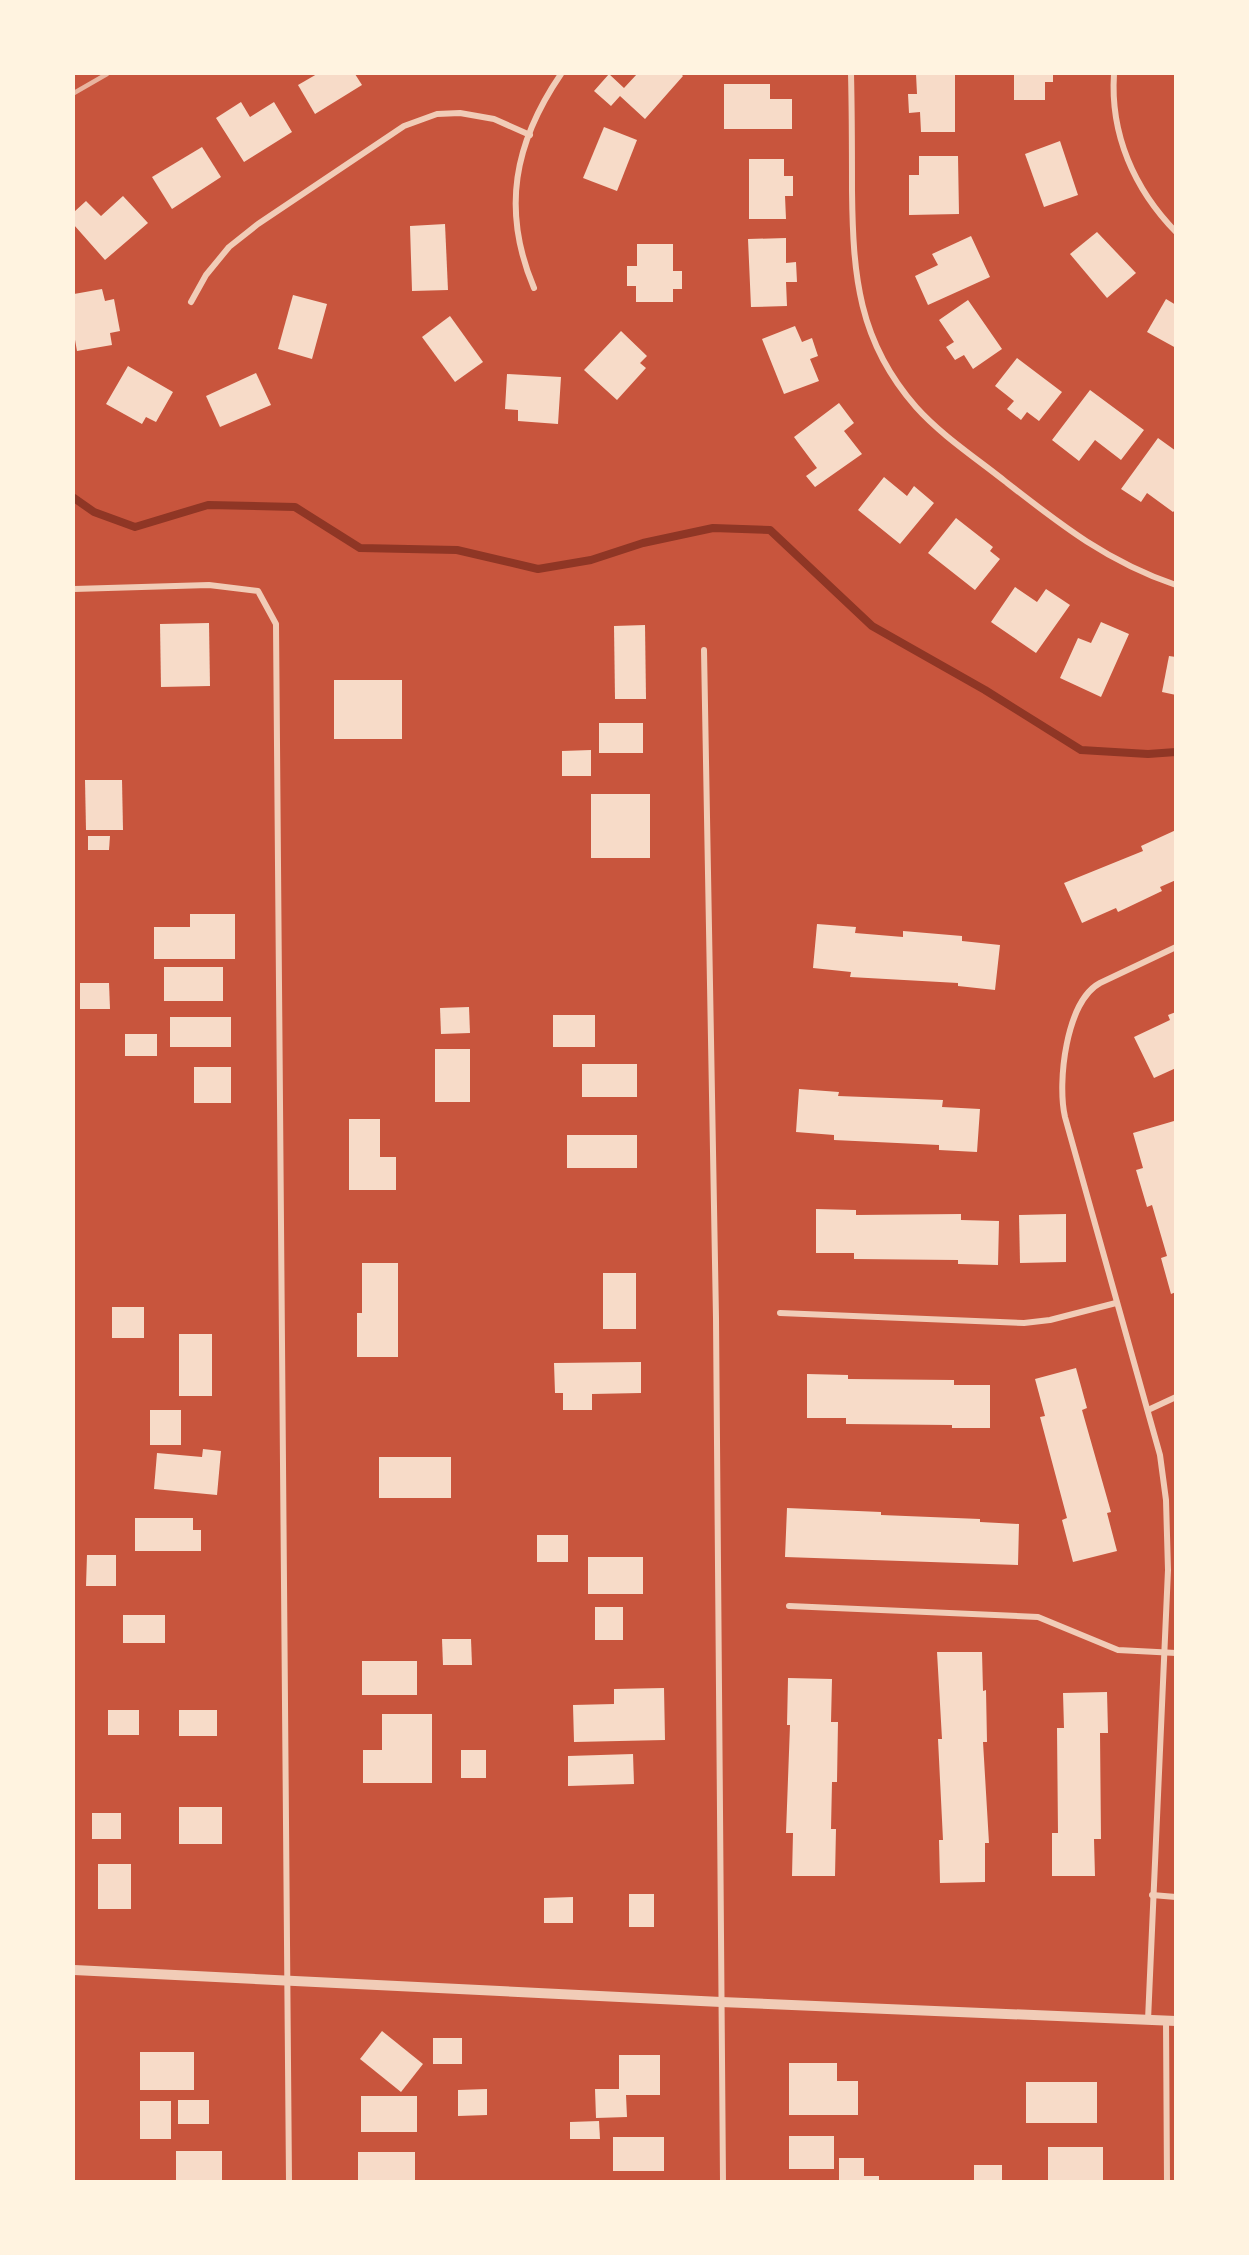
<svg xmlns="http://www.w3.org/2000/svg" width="1249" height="2255" font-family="'DM Sans',sans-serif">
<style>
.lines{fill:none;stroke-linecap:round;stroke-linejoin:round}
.stream{stroke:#8f3625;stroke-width:8}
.building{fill:#f7dbc8}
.minor{stroke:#f1ccb7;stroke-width:6}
.tertiary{stroke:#f1ccb7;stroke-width:10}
.rail{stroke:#e9b49f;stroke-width:4.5}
</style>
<rect width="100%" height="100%" fill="#c8553d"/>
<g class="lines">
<polyline class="stream" points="74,498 94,512 135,527 208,505 295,507 360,548 457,550 538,569 591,560 643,543 713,528 770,530 872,626 985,690 1081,750 1148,754 1176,752"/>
</g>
<g class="building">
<polygon points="317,74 355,74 362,85 315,114 298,85"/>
<polygon points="609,74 624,88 637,74 681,74 683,76 645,119 620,96 611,106 594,91"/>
<polygon points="916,74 955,74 955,132 921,132 920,112 909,113 908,94 917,94"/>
<polygon points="1014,74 1053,74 1053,82 1045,82 1045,100 1014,100"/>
<polygon points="724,84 770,84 770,99 792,99 792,129 724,129"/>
<polygon points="241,102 250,117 274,102 292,132 244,162 216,118"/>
<polygon points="604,127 637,140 617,191 583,178"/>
<polygon points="1060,141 1078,195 1044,207 1025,154"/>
<polygon points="202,147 221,177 172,209 152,177"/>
<polygon points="919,156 958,156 959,214 909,215 909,175 919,175"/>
<polygon points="749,159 784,159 784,176 793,176 793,196 785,196 786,219 749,219"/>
<polygon points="123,196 148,223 105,260 74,225 74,212 86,201 101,216"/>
<polygon points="445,224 448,290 412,291 410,226"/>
<polygon points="1097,232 1136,273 1107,298 1070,254"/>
<polygon points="971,236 990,277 928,305 915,276 938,265 932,254"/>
<polygon points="786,238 786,263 796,262 797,282 786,282 787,306 751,307 748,239"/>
<polygon points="637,244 673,244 673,271 682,271 682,289 673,289 673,302 636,302 636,286 627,286 627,266 637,266"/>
<polygon points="102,289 105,301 114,299 120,331 110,333 112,345 77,351 74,334 74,294"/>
<polygon points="293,295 327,304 312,359 278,349"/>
<polygon points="1166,299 1176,305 1176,348 1147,332"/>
<polygon points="968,300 1002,349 973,369 964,355 955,360 946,347 954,342 939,320"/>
<polygon points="450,316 483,362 455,382 422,337"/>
<polygon points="795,326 802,342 812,338 818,356 810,359 819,381 784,394 762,339"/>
<polygon points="621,331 647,356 640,363 646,368 617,400 584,370"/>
<polygon points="1017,358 1062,392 1039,421 1027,412 1021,420 1007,409 1014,401 995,386"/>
<polygon points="128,366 173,392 156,422 146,417 142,424 106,404"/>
<polygon points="256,373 271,405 220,427 206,396"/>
<polygon points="507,374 561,377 558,424 518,421 518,410 505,409"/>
<polygon points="1090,390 1144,430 1121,460 1095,440 1079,461 1052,440"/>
<polygon points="839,403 854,423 844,431 862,454 815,487 806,476 817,468 794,437"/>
<polygon points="1158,438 1176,451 1176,509 1173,512 1147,493 1141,502 1121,489"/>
<polygon points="884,477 907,496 914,486 934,503 900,544 858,510"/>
<polygon points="956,518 993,547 990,551 1000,559 975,590 928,553"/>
<polygon points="1015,587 1037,602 1046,589 1070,605 1036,653 991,622"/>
<polygon points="1101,622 1129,634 1101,697 1060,678 1078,638 1091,643"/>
<polygon points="209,623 210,686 161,687 160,624"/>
<polygon points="645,625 646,699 615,699 614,626"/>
<polygon points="1169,656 1176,657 1176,695 1162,692"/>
<rect x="334" y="680" width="68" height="59"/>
<rect x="599" y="723" width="44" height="30"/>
<polygon points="591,750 591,776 562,776 562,751"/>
<polygon points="85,780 122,780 123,830 86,830"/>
<rect x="591" y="794" width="59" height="64"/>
<polygon points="1176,830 1176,880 1160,887 1162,891 1118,912 1116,908 1082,923 1064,883 1143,851 1141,846"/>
<polygon points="88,836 110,836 109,850 88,850"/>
<polygon points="190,914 235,914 235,959 154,959 154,927 190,927"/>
<polygon points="817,924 856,927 855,933 903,937 903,931 962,936 962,941 1000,945 995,990 958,986 958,983 850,977 851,972 813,968"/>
<rect x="164" y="967" width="59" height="34"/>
<polygon points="80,983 109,983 110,1009 80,1009"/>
<polygon points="469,1007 470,1033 441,1034 440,1008"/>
<polygon points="1176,1012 1176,1068 1154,1078 1134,1037 1170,1020 1168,1015"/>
<rect x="553" y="1015" width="42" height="32"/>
<rect x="170" y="1017" width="61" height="30"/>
<rect x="125" y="1034" width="32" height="22"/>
<rect x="435" y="1049" width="35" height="53"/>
<rect x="582" y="1064" width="55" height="33"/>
<rect x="194" y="1067" width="37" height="36"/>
<polygon points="799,1089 839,1092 838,1096 943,1100 942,1107 980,1109 977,1152 939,1150 939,1145 834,1140 834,1135 796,1132"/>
<polygon points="349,1119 380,1119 380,1157 396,1157 396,1190 349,1190"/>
<polygon points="1174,1121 1176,1292 1171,1294 1161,1258 1167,1256 1152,1205 1147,1207 1136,1170 1143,1168 1133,1133"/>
<rect x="567" y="1135" width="70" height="33"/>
<polygon points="816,1209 856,1210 856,1215 961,1214 961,1220 999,1221 998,1265 958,1264 958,1260 854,1259 854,1253 816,1253"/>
<polygon points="1066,1214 1066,1262 1020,1263 1019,1215"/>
<polygon points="362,1263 398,1263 398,1357 357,1357 357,1313 362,1313"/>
<rect x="603" y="1273" width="33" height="56"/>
<rect x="112" y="1307" width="32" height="31"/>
<rect x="179" y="1334" width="33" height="62"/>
<polygon points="641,1362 641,1393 592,1394 592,1410 563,1410 563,1393 555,1393 554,1363"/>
<polygon points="1076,1368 1087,1408 1082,1410 1111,1512 1107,1513 1117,1551 1073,1562 1062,1520 1067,1518 1040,1417 1045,1416 1035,1379"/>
<polygon points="807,1374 848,1375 848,1379 954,1380 954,1385 990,1385 990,1428 952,1428 952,1425 846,1424 846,1418 807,1418"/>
<rect x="150" y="1410" width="31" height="35"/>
<polygon points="203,1449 221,1451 217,1495 154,1489 157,1453 202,1457"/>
<rect x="379" y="1457" width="72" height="41"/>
<polygon points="787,1508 881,1512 881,1515 980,1519 980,1522 1019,1524 1018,1565 785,1557"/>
<polygon points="135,1518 193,1518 193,1530 201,1530 201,1551 135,1551"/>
<rect x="537" y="1535" width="31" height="27"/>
<polygon points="87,1555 116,1555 116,1586 86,1586"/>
<rect x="588" y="1557" width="55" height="37"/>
<rect x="595" y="1607" width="28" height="33"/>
<rect x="123" y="1615" width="42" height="28"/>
<polygon points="442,1639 471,1639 472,1665 443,1665"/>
<polygon points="937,1652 982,1652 983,1691 986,1690 987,1742 983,1742 989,1843 985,1843 985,1882 940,1883 939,1840 943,1840 938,1739 942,1739"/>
<rect x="362" y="1661" width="55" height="34"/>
<polygon points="788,1678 832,1679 831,1722 838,1722 837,1782 832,1782 831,1829 836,1829 835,1876 792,1876 793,1833 786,1833 790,1725 787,1725"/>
<polygon points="664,1688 665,1740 574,1742 573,1705 614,1704 614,1689"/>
<polygon points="1107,1692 1108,1733 1100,1733 1101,1839 1094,1839 1095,1876 1052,1876 1052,1833 1058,1833 1057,1728 1064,1728 1063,1693"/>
<rect x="108" y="1710" width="31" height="25"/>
<rect x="179" y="1710" width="38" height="26"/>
<polygon points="382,1714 432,1714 432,1783 363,1783 363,1750 382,1750"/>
<rect x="461" y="1750" width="25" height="28"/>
<polygon points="633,1754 634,1784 568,1786 568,1756"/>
<rect x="179" y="1807" width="43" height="37"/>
<rect x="92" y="1813" width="29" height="26"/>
<rect x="98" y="1864" width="33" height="45"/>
<rect x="629" y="1894" width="25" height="33"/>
<polygon points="573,1897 573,1923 544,1923 544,1898"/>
<polygon points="382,2031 423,2064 401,2092 360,2059"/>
<rect x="433" y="2038" width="29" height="26"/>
<rect x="140" y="2052" width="54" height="38"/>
<polygon points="619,2055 660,2055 660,2095 626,2095 627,2117 596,2118 595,2089 619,2089"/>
<polygon points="789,2063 837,2063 837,2081 858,2081 858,2115 789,2115"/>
<rect x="1026" y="2082" width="71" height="41"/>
<polygon points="487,2089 487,2115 458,2116 458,2090"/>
<rect x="361" y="2096" width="56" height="36"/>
<rect x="178" y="2100" width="31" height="24"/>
<rect x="140" y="2101" width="31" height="38"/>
<polygon points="599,2121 600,2139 570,2139 570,2122"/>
<rect x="789" y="2136" width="45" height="33"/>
<rect x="613" y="2137" width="51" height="34"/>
<rect x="1048" y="2147" width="55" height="35"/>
<rect x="176" y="2151" width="46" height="31"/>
<rect x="358" y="2152" width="57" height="30"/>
<polygon points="839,2158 864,2158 864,2176 879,2176 879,2182 839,2182"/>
<rect x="974" y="2165" width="28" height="17"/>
</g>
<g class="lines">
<g class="minor">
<path d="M851,74c1,39 1,78 1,117 1,84 6,150 64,216 26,29 60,51 90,75 55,43 102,80 170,103"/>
<path d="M1114,74c-4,60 20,115 62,158"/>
<path d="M534,288c-33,-78 -20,-145 27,-214"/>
<polyline points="191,302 206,275 229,247 258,224 404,126 437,114 460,113 494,119 530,135"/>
<polyline points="74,589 209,585 258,591 276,624 289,2182"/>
<polyline points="704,650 716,1318 723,2182"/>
<polyline points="780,1313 1024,1323 1050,1320 1116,1303"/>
<polyline points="1148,1410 1176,1397"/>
<polyline points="789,1606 1038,1617 1118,1650 1176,1653"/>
<polyline points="1152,1895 1176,1897"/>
<path d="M1148,2020l20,-450 -2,-70 -6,-45 -95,-338c-8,-34 1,-116 35,-134l76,-36"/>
<polyline points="1166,2020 1167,2182"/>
</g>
<polyline class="tertiary" points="74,1970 721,2002 1176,2021"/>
<polyline class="rail" points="74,93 107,74"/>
</g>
<rect width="1249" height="2255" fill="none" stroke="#fff3e0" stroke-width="150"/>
</svg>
